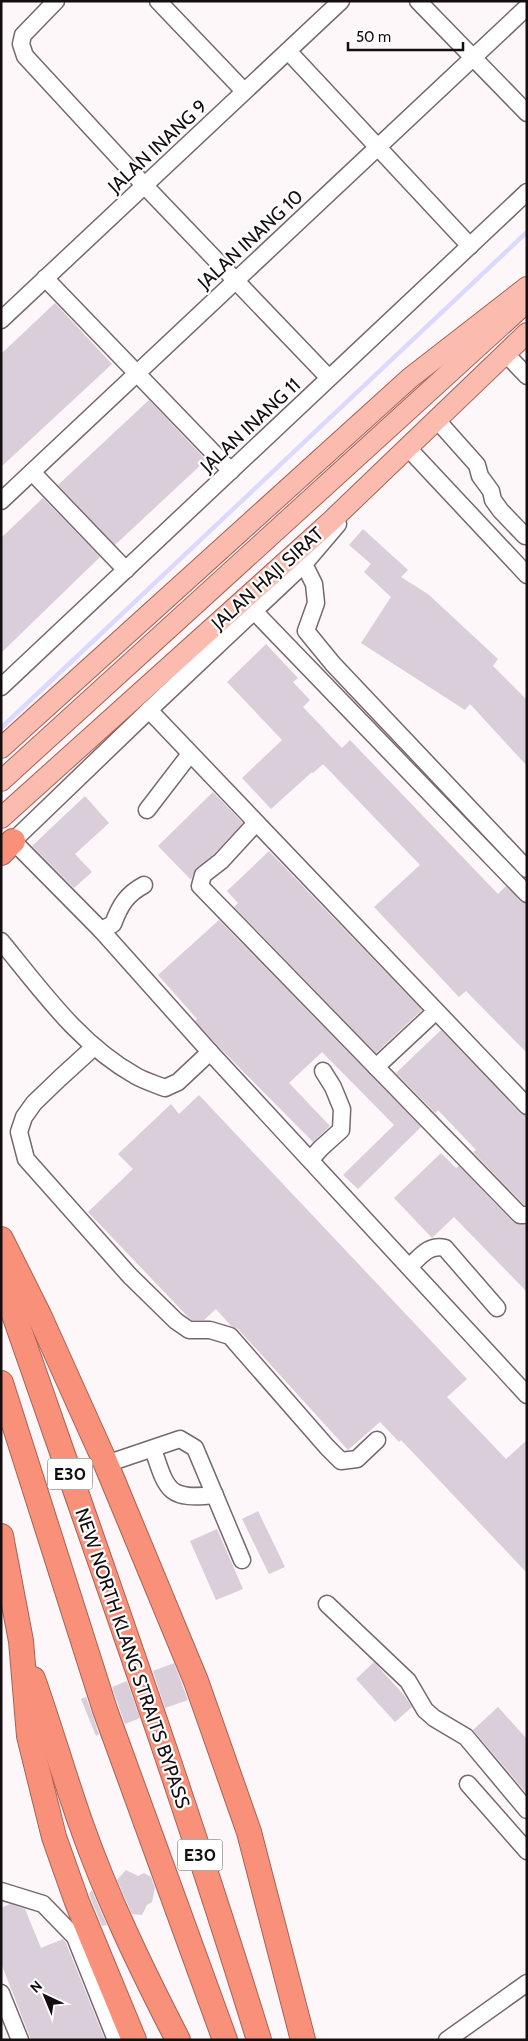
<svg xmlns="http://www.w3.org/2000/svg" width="528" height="2041" font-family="Cabin,sans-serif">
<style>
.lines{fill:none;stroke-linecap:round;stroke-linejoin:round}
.stream{stroke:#dcd9ff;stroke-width:4.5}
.building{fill:#d9ced9}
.minor-casing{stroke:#77686d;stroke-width:19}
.major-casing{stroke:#a86255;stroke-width:22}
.highway-casing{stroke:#a86255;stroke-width:26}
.minor{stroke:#fff;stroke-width:16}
.major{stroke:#fbbcaf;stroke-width:20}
.highway{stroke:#f8907a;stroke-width:24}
.labels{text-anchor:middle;stroke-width:4.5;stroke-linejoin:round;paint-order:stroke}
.shield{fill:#fff;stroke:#5a5658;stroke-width:1}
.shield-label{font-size:18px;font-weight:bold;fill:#140e10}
.street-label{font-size:19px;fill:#140e10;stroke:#fff}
</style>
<rect width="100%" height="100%" fill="#fef7f9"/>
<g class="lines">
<polyline class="stream" points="1,728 527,232"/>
</g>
<g class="building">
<polygon points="55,303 112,364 1,467 1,354"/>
<polygon points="149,400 206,460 115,545 58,485"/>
<polygon points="43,498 100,557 1,653 1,538"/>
<polygon points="363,529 408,570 401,577 428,594 498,659 493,666 527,700 527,766 470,704 465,710 361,643 391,597 364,572 371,564 349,545"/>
<polygon points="266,644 298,678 293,682 310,700 303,707 342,748 350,740 498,894 506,886 520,901 527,904 527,1053 466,991 459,997 374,907 420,865 323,764 313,773 312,772 271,809 242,778 282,740 227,682"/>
<polygon points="213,792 243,823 214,854 196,868 191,880 158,846"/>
<polygon points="85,796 109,823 75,854 92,872 74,888 32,846"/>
<polygon points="269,851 422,1010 376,1053 234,907 238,903 227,891"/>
<polygon points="219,920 421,1127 358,1189 343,1175 394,1125 322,1052 289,1083 330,1126 313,1142 214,1042 195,1021 197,1019 158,975"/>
<polygon points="441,1030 520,1113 527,1116 527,1205 524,1205 473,1152 476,1150 438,1110 435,1113 396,1073"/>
<polygon points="199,1095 467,1379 447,1397 506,1459 527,1440 527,1573 401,1440 399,1442 380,1422 348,1450 238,1329 231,1326 216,1309 204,1320 192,1320 188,1317 88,1212 133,1169 118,1154 171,1104 179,1114"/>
<polygon points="441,1153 456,1168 459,1166 513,1222 527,1225 527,1292 454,1217 432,1238 394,1198"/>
<polygon points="258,1511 285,1567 269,1574 242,1519"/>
<polygon points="217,1529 243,1589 216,1600 190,1541"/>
<polygon points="374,1662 404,1695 412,1707 395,1722 356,1679"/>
<polygon points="174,1663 188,1700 165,1708 153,1671"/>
<polygon points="127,1681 140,1718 125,1724 112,1687"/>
<polygon points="86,1697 99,1734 96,1736 81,1699"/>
<polygon points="498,1707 527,1739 527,1794 473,1730"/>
<polygon points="126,1870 138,1876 144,1873 151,1877 155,1888 152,1902 147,1905 142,1915 132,1914 117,1880"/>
<polygon points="92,1890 101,1912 107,1925 102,1926 89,1894"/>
<polygon points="10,1904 25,1909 41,1948 63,1939 66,1943 105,2040 31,2040 1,1963 1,1908"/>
</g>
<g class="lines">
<defs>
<g id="minor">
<polyline points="56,1 23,35 21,44 25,56 145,186 329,378"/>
<polyline points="158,1 244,91"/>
<polyline points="418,1 527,113"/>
<polyline points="288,51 470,246"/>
<polyline points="45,278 231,471"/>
<polyline points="1,320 341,1"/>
<polyline points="505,353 527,376"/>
<polyline points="436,419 477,465 480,476 491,491 493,500 501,511 525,536"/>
<polyline points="408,448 527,575"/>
<polyline points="32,472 126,570"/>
<polyline points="1,501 527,7"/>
<polyline points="338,524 304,564 149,710 13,841 101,930 210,1052 527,1395"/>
<polyline points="304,564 314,584 316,603 306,631 333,664 527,869"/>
<polyline points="254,611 527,894"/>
<polyline points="1,687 527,192"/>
<polyline points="149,710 527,1106"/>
<polyline points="147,810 190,754"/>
<polyline points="256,823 221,861 203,875 200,886 520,1215 527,1215"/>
<path d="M101,930l12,-6c7,-19 14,-30 31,-39"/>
<path d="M1,941c41,50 78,103 135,135 9,5 19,8 29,12l13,-6 32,-30"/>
<polyline points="94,1047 60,1078 34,1103 24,1117 19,1132 26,1159 130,1276 176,1321 189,1330 210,1330 230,1336 327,1447 341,1461 357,1459 377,1440"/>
<polyline points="376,1067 435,1012"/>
<polyline points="311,1159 321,1148 341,1130 342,1109 333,1087 323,1071"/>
<path d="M409,1267c12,-11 20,-23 36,-19l52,60"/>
<path d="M153,1449c14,42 15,51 62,46"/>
<polyline points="106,1464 180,1439 195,1448 242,1560"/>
<polyline points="327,1604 408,1681 425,1710 434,1718 466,1737 527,1810"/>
<polyline points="468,1784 527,1851"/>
<polyline points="1,1891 43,1904 75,1937 116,2040"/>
<polyline points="1,1993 20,2040"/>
<polyline points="447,2040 527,1983"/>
</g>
<g id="major">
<polyline points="1,748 410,378 527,287"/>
<polyline points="1,781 527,302"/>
<polyline points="1,818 330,522 527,333"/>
</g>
<g id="highway">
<polyline points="1,853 13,841"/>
<polyline points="1,1239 39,1315 106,1464 196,1681 249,1832 303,2040"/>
<path d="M1,1277c88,254 179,506 258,763"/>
<polyline points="1,1383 105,1710 225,2040"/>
<polyline points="1,1536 21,1641 29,1736 54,1837 77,1902 134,2040"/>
<path d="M33,1679c17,48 31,97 48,145 26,74 61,146 97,216"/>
</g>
</defs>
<use href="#minor" class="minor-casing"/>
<use href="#major" class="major-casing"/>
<use href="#highway" class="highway-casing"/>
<use href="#minor" class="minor"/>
<use href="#major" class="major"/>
<use href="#highway" class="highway"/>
</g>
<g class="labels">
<g class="shield">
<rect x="47.5" y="1458.5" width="45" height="31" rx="4"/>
<rect x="177.5" y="1839.5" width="45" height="31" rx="4"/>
</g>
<g class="shield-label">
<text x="70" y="1480">E30</text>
<text x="200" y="1861">E30</text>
</g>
<g class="street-label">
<text transform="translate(157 146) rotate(-43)" y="7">JALAN INANG 9</text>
<text transform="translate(250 239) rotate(-43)" y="7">JALAN INANG 10</text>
<text transform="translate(250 425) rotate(-43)" y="7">JALAN INANG 11</text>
<text transform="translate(267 578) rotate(-42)" y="7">JALAN HAJI SIRAT</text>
<text transform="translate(133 1658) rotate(71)" y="7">NEW NORTH KLANG STRAITS BYPASS</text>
</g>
</g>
<rect width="528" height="2041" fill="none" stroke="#140e10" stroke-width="5"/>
<g transform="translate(45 1996) rotate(316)" stroke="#ffffff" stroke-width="4" paint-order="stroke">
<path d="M0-4L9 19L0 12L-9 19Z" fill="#140e10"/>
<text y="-8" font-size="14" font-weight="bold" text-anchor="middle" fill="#140e10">N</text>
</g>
<path d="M348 42v8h115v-8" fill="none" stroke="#140e10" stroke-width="2.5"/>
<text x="356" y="42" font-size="15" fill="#140e10" stroke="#ffffff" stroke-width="4" paint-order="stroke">50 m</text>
</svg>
